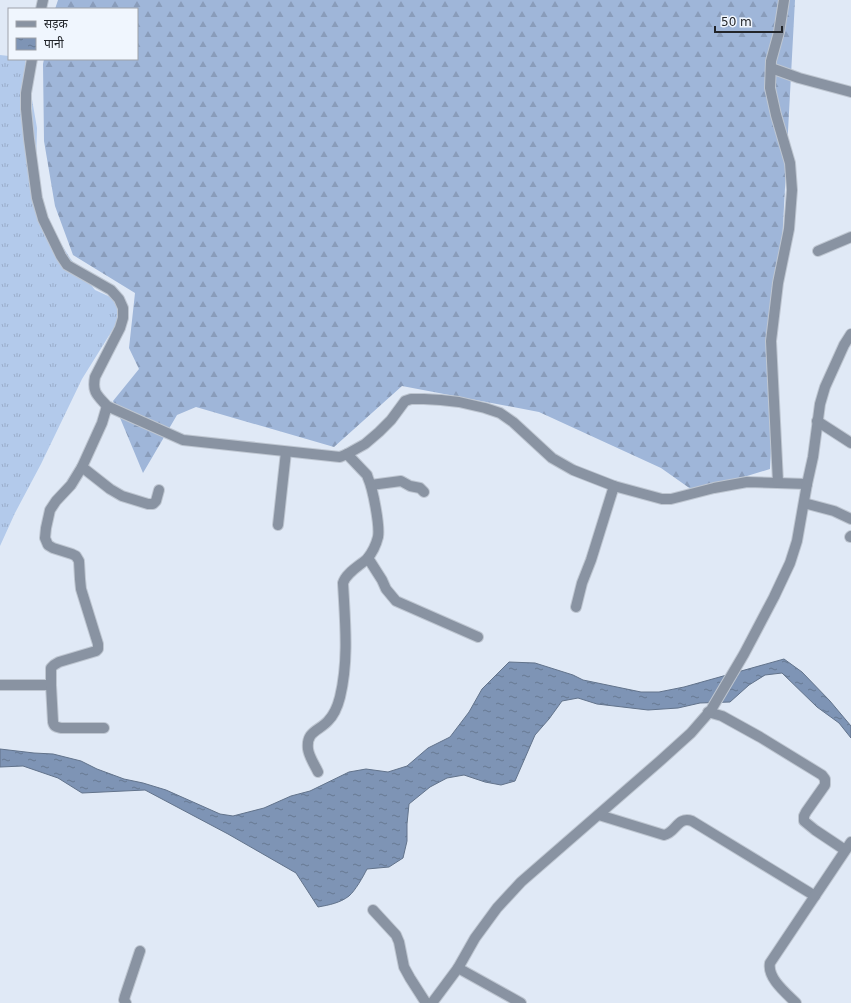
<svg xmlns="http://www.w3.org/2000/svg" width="851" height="1003" font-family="'DejaVu Sans','Noto Sans Devanagari',sans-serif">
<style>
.grass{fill:url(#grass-tufts)}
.forest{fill:url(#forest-firs)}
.water{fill:url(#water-ripples);stroke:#62738b}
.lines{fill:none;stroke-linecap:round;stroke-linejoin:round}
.minor-casing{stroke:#bec6d1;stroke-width:12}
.minor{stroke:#8993a2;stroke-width:10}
</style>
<defs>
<pattern id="grass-tufts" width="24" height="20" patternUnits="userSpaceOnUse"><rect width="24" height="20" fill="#b3caeb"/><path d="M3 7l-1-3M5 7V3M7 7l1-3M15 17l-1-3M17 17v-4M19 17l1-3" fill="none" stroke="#9aadca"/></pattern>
<pattern id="forest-firs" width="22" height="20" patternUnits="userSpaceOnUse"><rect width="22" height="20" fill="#9fb6d9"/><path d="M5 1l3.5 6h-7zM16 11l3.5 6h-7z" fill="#899cba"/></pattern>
<pattern id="water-ripples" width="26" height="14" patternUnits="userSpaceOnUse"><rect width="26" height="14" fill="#7e94b5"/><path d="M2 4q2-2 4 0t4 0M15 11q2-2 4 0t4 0" fill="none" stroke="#677993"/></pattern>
</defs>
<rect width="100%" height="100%" fill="#e0e9f6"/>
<polygon class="grass" points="0,55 9,56 9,59 25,59 37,128 35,202 70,258 95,290 128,305 82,379 41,464 15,513 0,546"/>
<polygon class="forest" points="58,0 795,0 770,469 695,492 661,468 539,412 402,386 334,447 196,407 177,415 143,473 113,401 139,369 129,348 135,293 73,255 55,206 44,141 43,64 44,59 137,59 137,9 55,9"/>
<path class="water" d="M784,659l18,13 28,29 21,25v12l-12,-15 -22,-16 -35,-34 -17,2 -16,10 -19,17 -30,1 -22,5 -30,2 -51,-6 -19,-6 -16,3 -13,18 -14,16 -20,46 -14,4 -16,-3 -21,-7 -17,3 -17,9 -21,17 -2,20v17l-4,17 -14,9 -22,2c-4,8 -12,22 -18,27 -9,7 -20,9 -31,11l-22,-34 -68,-39 -83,-44 -63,3 -24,-15 -35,-12 -23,1v-18l34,4 19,1 28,7 16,8 27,10 19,4 23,7 54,24 13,2 31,-8 27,-12 19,-5 39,-19 17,-3 22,3 19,-6 21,-18 22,-11 19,-25 13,-23 27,-27 26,1 38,12 10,5 58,12h18l25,-5z"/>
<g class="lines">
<defs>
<g id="minor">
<polyline points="41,9 43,0"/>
<path d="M32,59l-6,34v16l3,30 8,59 6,21 18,37 6,9 44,25 8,9 4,9v10l-3,10 -25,49c-3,15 2,18 12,29l76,34 157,17 7,-3 18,-10 14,-12 12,-12 14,-19 6,-2h13l17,1 18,2 26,6 15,5 13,9 39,36 21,12 41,16 48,13h9l8,-2 35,-9 33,-6 60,2"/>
<polyline points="771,68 799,78 851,92"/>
<polyline points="818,251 851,237"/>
<polyline points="817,421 851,443"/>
<polyline points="82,467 110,489 122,496 148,504 153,504 156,501 159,490"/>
<polyline points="778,482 771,341 778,283 789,229 792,190 790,163 776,115 770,88 771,61 779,32 784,0"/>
<polyline points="371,485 401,481 410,486 420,488 424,492"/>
<polyline points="804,503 834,511 851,519"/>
<polyline points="278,525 286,452"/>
<polyline points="850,537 851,536"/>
<polyline points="368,558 382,580 386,589 396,601 478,637"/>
<polyline points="576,607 582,583 591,560 614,486"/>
<polyline points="0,685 51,685"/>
<polyline points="708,712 722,716 760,737 822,775 825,779 825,785 806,812 804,816 804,821 815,830 845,850"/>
<path d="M104,728h-43c-4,-1 -7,-1 -8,-6l-2,-37v-17l3,-3 5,-3 37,-11 2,-2v-5l-17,-55 -1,-10 -1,-18 -3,-5 -4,-2 -19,-6 -5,-3 -3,-7 1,-10 4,-18 6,-9 15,-16 11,-18 20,-44 5,-17"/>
<path d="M318,772c-3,-7 -9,-15 -10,-23 -2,-18 11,-18 20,-28 6,-6 10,-16 12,-24 9,-37 5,-76 3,-114 3,-10 16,-17 24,-24 5,-6 9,-14 11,-22 2,-11 -5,-48 -10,-59l-1,-3 -20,-21"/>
<path d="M599,815l65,20c12,-2 13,-19 28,-14l123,75"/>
<polyline points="373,910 396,935 399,942 404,967 410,978 426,1003"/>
<polyline points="458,968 521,1003"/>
<polyline points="126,1003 124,1000 125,996 140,951"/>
<polyline points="432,1003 458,968 475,938 497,908 521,882 660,761 691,733 711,710 744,654 774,597 790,563 797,541 807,484 813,457 820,404 825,387 844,345 851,334"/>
<path d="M796,1003c-10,-10 -29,-25 -26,-40l81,-121"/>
</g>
</defs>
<use href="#minor" class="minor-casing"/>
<use href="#minor" class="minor"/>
</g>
<rect x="8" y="8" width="130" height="52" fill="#f0f6fe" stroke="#9ea2a9"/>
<rect x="16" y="21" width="20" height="6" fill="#8993a2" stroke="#9ea2a9"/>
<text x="44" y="28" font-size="12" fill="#22252a">सड़क</text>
<rect x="16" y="38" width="20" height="12" fill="url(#water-ripples)" stroke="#9ea2a9"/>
<text x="44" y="48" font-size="12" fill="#22252a">पानी</text>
<path d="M715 26v6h67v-6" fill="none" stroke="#22252a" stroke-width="2"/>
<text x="721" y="26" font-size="12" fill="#22252a" stroke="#f0f6fe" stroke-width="3" paint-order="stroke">50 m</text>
</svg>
